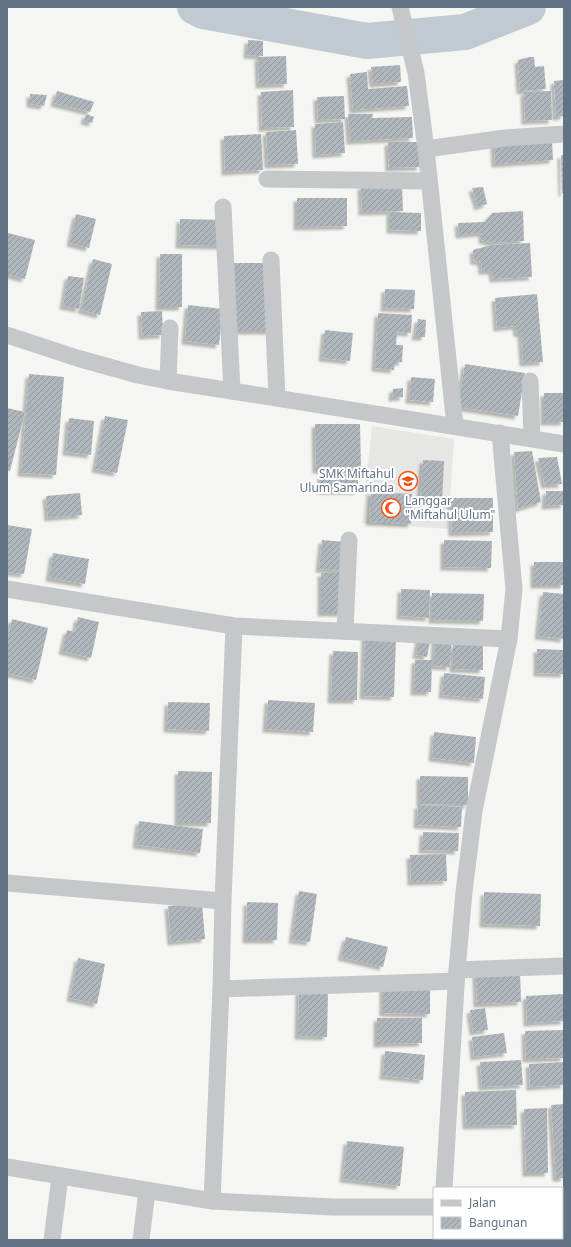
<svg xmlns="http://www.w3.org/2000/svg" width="571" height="1247" font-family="'Noto Sans',sans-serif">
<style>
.built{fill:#e6e7e5}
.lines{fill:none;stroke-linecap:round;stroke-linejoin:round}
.river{stroke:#c0cad0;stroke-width:36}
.building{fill:url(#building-hatch);filter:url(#shadow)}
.minor{stroke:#c4c8cb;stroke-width:17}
.labels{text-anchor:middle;stroke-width:4;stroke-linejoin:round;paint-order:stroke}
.poi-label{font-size:12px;fill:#627385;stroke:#fff;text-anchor:end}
</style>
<defs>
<pattern id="building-hatch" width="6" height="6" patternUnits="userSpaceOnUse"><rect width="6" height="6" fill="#afb6bc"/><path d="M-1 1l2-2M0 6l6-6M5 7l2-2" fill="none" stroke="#92989e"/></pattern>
<filter id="shadow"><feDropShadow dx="-3.5" dy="3.5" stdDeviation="1" flood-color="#0004"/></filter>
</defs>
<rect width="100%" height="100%" fill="#f5f6f1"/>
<polygon class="built" points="372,426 454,439 448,529 362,523"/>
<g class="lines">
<polyline class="river" points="195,7 203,11 367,41 465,32 528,7"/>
</g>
<g class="building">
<polygon points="248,40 263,41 263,56 247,55"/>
<polygon points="286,56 287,84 259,85 258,57"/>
<polygon points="529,57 534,57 535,67 544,66 546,89 520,91 518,60"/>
<polygon points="400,65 401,82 373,84 371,67"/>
<polygon points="367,72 368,89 407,86 409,106 353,110 350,74"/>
<polygon points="564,80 564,116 556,117 554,81"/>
<polygon points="293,90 294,127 262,128 261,92"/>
<polygon points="57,91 94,102 90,112 54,103"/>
<polygon points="551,91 552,120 525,121 524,92"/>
<polygon points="30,94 47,95 44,106 30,104"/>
<polygon points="344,96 345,119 318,120 317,97"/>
<polygon points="86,114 94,117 92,123 84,121"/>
<polygon points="348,114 373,114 372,118 412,117 413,138 350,141"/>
<polygon points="343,122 345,153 316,155 315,124"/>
<polygon points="296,130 298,164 268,165 266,132"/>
<polygon points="261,134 263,170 225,172 224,136"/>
<polygon points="552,139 553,160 495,164 494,143"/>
<polygon points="388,142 419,142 420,167 389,168"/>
<polygon points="561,155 564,155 564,193 562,193"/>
<polygon points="402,185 403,211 362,212 361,186"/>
<polygon points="483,187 487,204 478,207 472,188"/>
<polygon points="297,198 347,198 347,226 297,227"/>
<polygon points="523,211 524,241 494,243 482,240 482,233 459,235 458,223 485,222 492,213"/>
<polygon points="390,212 421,213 421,231 390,230"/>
<polygon points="76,214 96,219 89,248 70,243"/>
<polygon points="180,219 223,220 222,246 179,245"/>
<polygon points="8,233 35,240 25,279 7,274 7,238"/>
<polygon points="530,243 532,277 493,279 492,271 482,271 481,262 474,261 473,250 491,245"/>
<polygon points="160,254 182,254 182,307 159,307"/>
<polygon points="93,259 112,264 100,315 81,310"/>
<polygon points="233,263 270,263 271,331 234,331"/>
<polygon points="68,276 84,278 79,309 63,306"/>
<polygon points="385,289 415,290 414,309 384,308"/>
<polygon points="537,294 543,362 523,363 521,334 517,333 516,326 497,328 495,298"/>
<polygon points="188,305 223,309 219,345 185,341"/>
<polygon points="162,311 163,335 142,336 141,312"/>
<polygon points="378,313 412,315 411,333 397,332 396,345 403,345 402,362 395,362 394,370 375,368"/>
<polygon points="418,319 426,320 425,337 415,337"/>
<polygon points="325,330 353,333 350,361 322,358"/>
<polygon points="465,364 525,373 518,416 458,407"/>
<polygon points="29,374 64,377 56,475 21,473"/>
<polygon points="411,377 435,379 433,402 409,400"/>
<polygon points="403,388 403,397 392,398 393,389"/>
<rect x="544" y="393" width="20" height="29"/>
<polygon points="7,408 25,412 10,471 7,470"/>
<polygon points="105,416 128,420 117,473 95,469"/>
<polygon points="69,418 94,421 91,455 66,452"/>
<polygon points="315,424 360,424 361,470 316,470"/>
<polygon points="532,451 541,502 518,509 514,452"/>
<polygon points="557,457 562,484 545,485 538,458"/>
<polygon points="423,460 444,461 442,503 420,502"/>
<polygon points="358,474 358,491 321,491 321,475"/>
<polygon points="546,491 564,491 564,505 545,506"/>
<polygon points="371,492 412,494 411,524 369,522"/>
<polygon points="80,493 82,515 48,518 46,496"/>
<polygon points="451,498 493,498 493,532 452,533"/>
<polygon points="7,525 32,529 24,574 7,572"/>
<polygon points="322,540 346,542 344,571 319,569"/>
<polygon points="444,540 492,541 491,568 444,567"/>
<polygon points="53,553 89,559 85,584 49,578"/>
<rect x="534" y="562" width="30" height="23"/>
<rect x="321" y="573" width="21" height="40"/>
<polygon points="401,589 430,590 429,618 400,616"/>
<polygon points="543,592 564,594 564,639 538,636"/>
<polygon points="432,593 484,594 483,621 432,620"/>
<polygon points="78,617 99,622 91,658 62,651 67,630 75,632"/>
<polygon points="12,619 48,628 36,680 7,673 7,642"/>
<polygon points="365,636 396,637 394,697 363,696"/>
<polygon points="435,637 452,638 450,667 434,666"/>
<polygon points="419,638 430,641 427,657 416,655"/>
<polygon points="453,644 483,645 483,670 453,669"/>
<polygon points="537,649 564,650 564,674 537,673"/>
<polygon points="333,651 358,652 357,700 331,700"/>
<polygon points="415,660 432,660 431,692 414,692"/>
<polygon points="444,673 485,677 483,699 442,695"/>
<polygon points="268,700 315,703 313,732 266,729"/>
<polygon points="168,702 210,703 209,731 167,729"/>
<polygon points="434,732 476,737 474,763 432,758"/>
<polygon points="178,771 212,772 211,823 178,823"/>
<polygon points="420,776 468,777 468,805 420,804"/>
<polygon points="418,805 462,807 461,827 417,825"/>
<polygon points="139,821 203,829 200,853 136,845"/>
<polygon points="423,832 459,833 458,851 422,850"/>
<polygon points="446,854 447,881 411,882 410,855"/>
<polygon points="299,891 317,894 310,942 292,940"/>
<polygon points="484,892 541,894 540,926 483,924"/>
<polygon points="247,902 278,903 277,940 246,940"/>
<polygon points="202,903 205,939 171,942 168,906"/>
<polygon points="346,937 388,947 383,967 341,957"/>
<polygon points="78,958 105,964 97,1004 70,998"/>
<polygon points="520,971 521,1002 477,1004 476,972"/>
<polygon points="383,987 430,988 430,1014 383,1013"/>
<polygon points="299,990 328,991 327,1037 298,1036"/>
<polygon points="564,994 564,1021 527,1023 526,996"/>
<polygon points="485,1008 488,1030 473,1032 470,1010"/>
<polygon points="377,1018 422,1018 422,1043 377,1044"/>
<polygon points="564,1030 564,1058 526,1059 525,1031"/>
<polygon points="504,1033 507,1053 474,1057 472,1037"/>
<polygon points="385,1051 425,1055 423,1080 383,1076"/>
<polygon points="521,1060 523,1085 482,1087 480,1062"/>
<polygon points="564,1062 564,1085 530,1087 529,1064"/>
<polygon points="516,1090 517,1125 466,1126 465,1092"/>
<polygon points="564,1104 564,1178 556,1178 551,1105"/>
<polygon points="547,1108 548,1173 526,1173 524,1109"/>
<polygon points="347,1141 404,1147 400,1186 343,1179"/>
<polygon points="455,1238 490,1238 489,1240 455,1240"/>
</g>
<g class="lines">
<g class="minor">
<polyline points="400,7 416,73 426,149 455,426"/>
<polyline points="426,149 505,138 564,134"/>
<polyline points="267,179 429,181"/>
<polyline points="223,207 232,391"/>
<polyline points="271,260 277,398"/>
<polyline points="7,335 77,358 138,375 168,381 232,391 564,444"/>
<polyline points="168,381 170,328"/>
<polyline points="530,381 532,438"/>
<polyline points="7,589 234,626 509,639"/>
<polyline points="234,626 223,901 221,989 456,981"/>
<polyline points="345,631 349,540"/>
<polyline points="7,883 223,901"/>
<polyline points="457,970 564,966"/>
<polyline points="221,989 212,1201 333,1207 434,1207"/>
<polyline points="7,1167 212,1201"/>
<polyline points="444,1188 457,970 464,892 474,811 509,639 514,589 500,433"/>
<polyline points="562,1207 564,1207"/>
<polyline points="52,1240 60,1177"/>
<polyline points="141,1240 147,1191"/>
<polyline points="497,1240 497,1238"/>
</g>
</g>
<defs>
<symbol id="school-ring" viewBox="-11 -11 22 22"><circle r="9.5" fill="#fff" stroke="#f05517" stroke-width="1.5"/><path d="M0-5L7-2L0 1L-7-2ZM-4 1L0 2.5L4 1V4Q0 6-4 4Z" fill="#f05517"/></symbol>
<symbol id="mosque-ring" viewBox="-11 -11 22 22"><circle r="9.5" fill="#fff" stroke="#f05517" stroke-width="1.5"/><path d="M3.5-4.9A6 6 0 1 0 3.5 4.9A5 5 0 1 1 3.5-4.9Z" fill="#f05517"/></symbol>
</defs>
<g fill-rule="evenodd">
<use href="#school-ring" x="397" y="470" width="22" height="22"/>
<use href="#mosque-ring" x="380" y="497" width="22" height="22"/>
</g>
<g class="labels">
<g class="poi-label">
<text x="394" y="478">SMK Miftahul<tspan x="394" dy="14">Ulum Samarinda</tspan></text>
<text x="405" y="505" text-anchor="start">Langgar<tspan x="405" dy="14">"Miftahul Ulum"</tspan></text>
</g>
</g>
<rect width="571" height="1247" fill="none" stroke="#627385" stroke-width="16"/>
<rect x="433" y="1187" width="130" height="52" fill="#ffffff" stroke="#c0c7ce"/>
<rect x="441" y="1200" width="20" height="6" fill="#c4c8cb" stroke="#c0c7ce"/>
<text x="469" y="1207" font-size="12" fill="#627385">Jalan</text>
<rect x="441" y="1217" width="20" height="12" fill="url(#building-hatch)" stroke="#c0c7ce"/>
<text x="469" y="1227" font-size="12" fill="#627385">Bangunan</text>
</svg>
